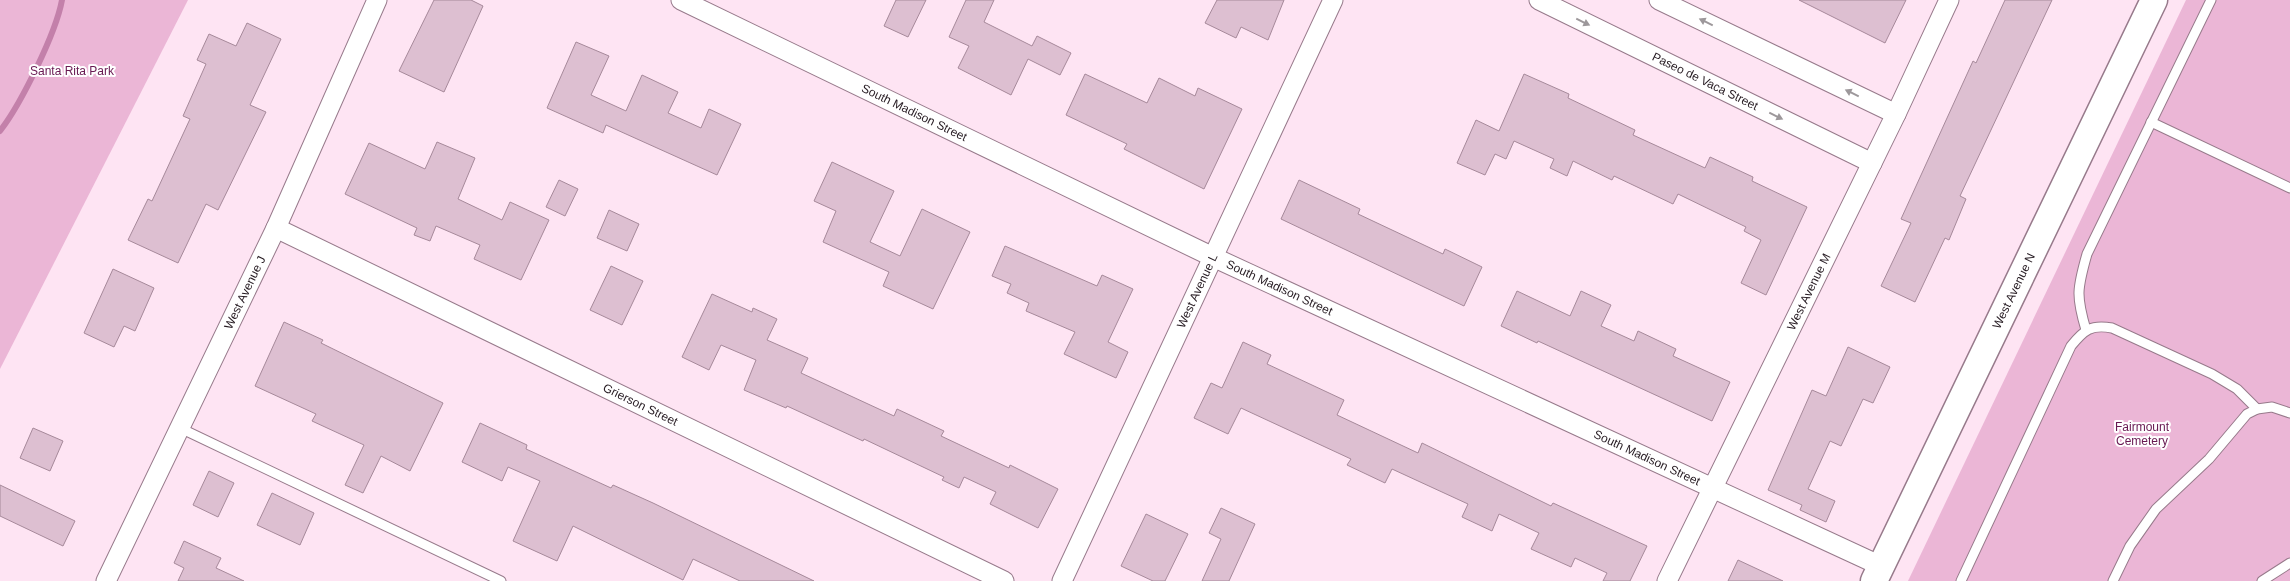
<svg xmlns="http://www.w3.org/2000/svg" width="2290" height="581" font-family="Helvetica,sans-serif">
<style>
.green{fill:#ebb6d6}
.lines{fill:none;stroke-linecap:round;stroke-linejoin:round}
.stream{stroke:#c380aa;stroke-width:6}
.building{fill:#ddbfd1;stroke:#a6899a}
.lane-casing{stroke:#977a8b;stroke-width:11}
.street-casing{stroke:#977a8b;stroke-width:21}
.secondary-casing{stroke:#977a8b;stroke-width:29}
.lane{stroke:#fff;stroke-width:9}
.street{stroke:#fff;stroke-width:19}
.secondary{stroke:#fff;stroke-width:26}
.oneway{fill:#9d989b}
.labels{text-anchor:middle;stroke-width:4;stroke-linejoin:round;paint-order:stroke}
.park-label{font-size:12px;fill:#681952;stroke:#fff}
.street-label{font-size:12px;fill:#251a21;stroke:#fff}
</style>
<rect width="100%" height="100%" fill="#fee4f3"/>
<g class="green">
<polygon points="0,0 188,0 0,369"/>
<polygon points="2186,0 2290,0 2290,581 1908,581"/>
</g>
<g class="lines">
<path class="stream" d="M0,131c21,-27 56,-98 62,-131"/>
</g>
<g class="building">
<polygon points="434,0 471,0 483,6 444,92 399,71"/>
<polygon points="896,0 926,0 908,37 884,26"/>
<polygon points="966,0 994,0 984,22 1032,46 1037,36 1071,53 1060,75 1028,59 1011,95 958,68 969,46 949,37"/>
<polygon points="1217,0 1284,0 1268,40 1241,27 1236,38 1205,23"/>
<polygon points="1799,0 1906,0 1885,43"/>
<polygon points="2005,0 2052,0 1960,196 1966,199 1949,240 1945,238 1915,302 1881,286 1911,223 1901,219 1973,61 1976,63"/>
<polygon points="247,23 281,39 250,105 266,112 218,210 206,204 178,263 128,240 148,199 152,201 190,119 183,116 206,64 197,60 209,34 236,46"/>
<polygon points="576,42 609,56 591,95 626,111 642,75 678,92 668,113 701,128 709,109 741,124 717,175 606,125 603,133 547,108"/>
<polygon points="1085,74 1147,103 1159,78 1195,96 1198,88 1242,109 1204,189 1124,149 1127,144 1066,115"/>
<polygon points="1524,74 1569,94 1568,98 1635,130 1633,135 1705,168 1710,157 1753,177 1752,181 1807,207 1766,295 1741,283 1761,240 1744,231 1746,227 1678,194 1673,204 1614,176 1612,180 1573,161 1567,176 1550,168 1554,159 1514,141 1506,159 1495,154 1485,175 1457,163 1476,120 1499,131"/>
<polygon points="437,142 475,158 458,199 502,220 510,202 549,220 521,280 474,259 480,245 436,226 430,241 414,235 417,228 345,194 369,143 425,169"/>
<polygon points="832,162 894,191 870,242 900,256 922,209 970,232 933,309 883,286 889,272 823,242 836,211 814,201"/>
<polygon points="559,180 578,189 565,216 546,207"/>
<polygon points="1299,180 1360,209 1358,214 1443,254 1445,249 1482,267 1464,306 1281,219"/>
<polygon points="609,210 639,224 627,251 597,238"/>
<polygon points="1005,246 1097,286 1102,275 1133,289 1108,342 1128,352 1116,378 1064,354 1075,332 1026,311 1029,303 1007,293 1011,284 992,276"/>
<polygon points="611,266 643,281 622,325 590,310"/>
<polygon points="113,269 154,288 135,331 124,326 114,347 84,333"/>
<polygon points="1517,291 1570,316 1581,291 1611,305 1601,326 1634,341 1638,331 1676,349 1673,356 1730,382 1712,421 1538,341 1537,343 1501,326"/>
<polygon points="712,294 752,312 753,308 777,319 767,340 808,358 801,373 894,416 897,409 944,431 941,436 1009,468 1010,465 1058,489 1038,528 990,504 996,492 964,477 959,488 942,480 944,477 864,439 863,441 787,406 786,408 744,390 756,360 721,345 709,370 682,357"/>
<polygon points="284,322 323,340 321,343 443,403 410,471 381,456 363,493 345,485 364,445 312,421 316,414 255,386"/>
<polygon points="1243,342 1271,355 1267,364 1344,400 1337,415 1418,453 1422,443 1551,506 1553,503 1647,546 1630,581 1603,581 1607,573 1575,558 1571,567 1531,549 1539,533 1499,514 1492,531 1462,517 1468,504 1392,469 1385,483 1347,465 1351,459 1241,408 1228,434 1194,418 1211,383 1222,388"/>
<polygon points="1848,347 1890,367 1873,403 1863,399 1841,446 1830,441 1808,489 1835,501 1826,522 1800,510 1802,505 1768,490 1812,390 1826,396"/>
<polygon points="480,423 527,445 526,449 611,488 613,485 653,503 814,581 740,581 693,559 683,580 573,526 557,561 513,541 540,481 508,467 502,481 462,462"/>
<polygon points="33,428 63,441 50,471 20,458"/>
<polygon points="209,471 234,483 218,517 193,505"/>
<polygon points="0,485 75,521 63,546 0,516"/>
<polygon points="272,493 314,513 300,545 257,525"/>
<polygon points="1221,508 1255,524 1229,581 1202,581 1221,539 1209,533"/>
<polygon points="1146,514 1188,534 1165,581 1153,581 1121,566"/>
<polygon points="184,541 221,558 216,568 244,581 178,581 184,568 174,563"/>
<polygon points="1738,560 1783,581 1728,581"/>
</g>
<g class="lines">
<defs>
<g id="lane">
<polyline points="2151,122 2290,188"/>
<path d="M2086,330c-10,-34 -9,-41 1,-76l124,-254"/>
<polyline points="180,428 501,581"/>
<path d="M1961,581l110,-235c13,-16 20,-22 41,-18l100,46 25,15 20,20"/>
<polyline points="2113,581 2130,546 2156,509 2209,459 2247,414 2257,409 2272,407 2290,413"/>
<polyline points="2262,581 2290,563"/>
</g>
<g id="street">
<path id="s1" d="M681,0l532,257 668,309"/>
<path id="s2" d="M1539,0l333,163"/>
<polyline points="1659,0 1896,114"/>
<path id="s3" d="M276,228l728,353"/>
<path id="s4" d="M106,581l170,-353 101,-228"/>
<path id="s5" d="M1062,581l271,-581"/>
<path id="s6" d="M1667,581l229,-467 53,-114"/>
</g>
<g id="secondary">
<path id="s7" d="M1874,581l280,-581"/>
</g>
</defs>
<use href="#lane" class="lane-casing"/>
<use href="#street" class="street-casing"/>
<use href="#secondary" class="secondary-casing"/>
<use href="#lane" class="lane"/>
<use href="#street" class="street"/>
<use href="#secondary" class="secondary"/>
</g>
<defs><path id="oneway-solid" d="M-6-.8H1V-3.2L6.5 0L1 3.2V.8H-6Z" transform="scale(1.25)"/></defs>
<g class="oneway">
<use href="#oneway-solid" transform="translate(1583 22) rotate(26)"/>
<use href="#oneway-solid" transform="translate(1706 22) rotate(-154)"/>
<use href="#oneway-solid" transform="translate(1852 93) rotate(-154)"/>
<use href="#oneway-solid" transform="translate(1776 116) rotate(26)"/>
</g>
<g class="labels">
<g class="park-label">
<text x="72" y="75">Santa Rita Park</text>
<text x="2142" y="431">Fairmount<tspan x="2142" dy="14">Cemetery</tspan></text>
</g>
<g class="street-label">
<text dy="4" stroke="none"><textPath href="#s2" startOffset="185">Paseo de Vaca Street</textPath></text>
<text dy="4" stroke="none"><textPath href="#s1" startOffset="259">South Madison Street</textPath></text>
<text dy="4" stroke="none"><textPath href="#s1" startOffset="664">South Madison Street</textPath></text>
<text dy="4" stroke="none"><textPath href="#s7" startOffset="322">West Avenue N</textPath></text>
<text dy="4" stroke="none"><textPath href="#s5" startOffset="320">West Avenue L</textPath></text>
<text dy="4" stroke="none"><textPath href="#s6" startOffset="322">West Avenue M</textPath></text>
<text dy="4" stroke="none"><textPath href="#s4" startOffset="320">West Avenue J</textPath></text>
<text dy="4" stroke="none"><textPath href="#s3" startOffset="405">Grierson Street</textPath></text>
<text dy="4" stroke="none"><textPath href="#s1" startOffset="1069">South Madison Street</textPath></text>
</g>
</g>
</svg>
